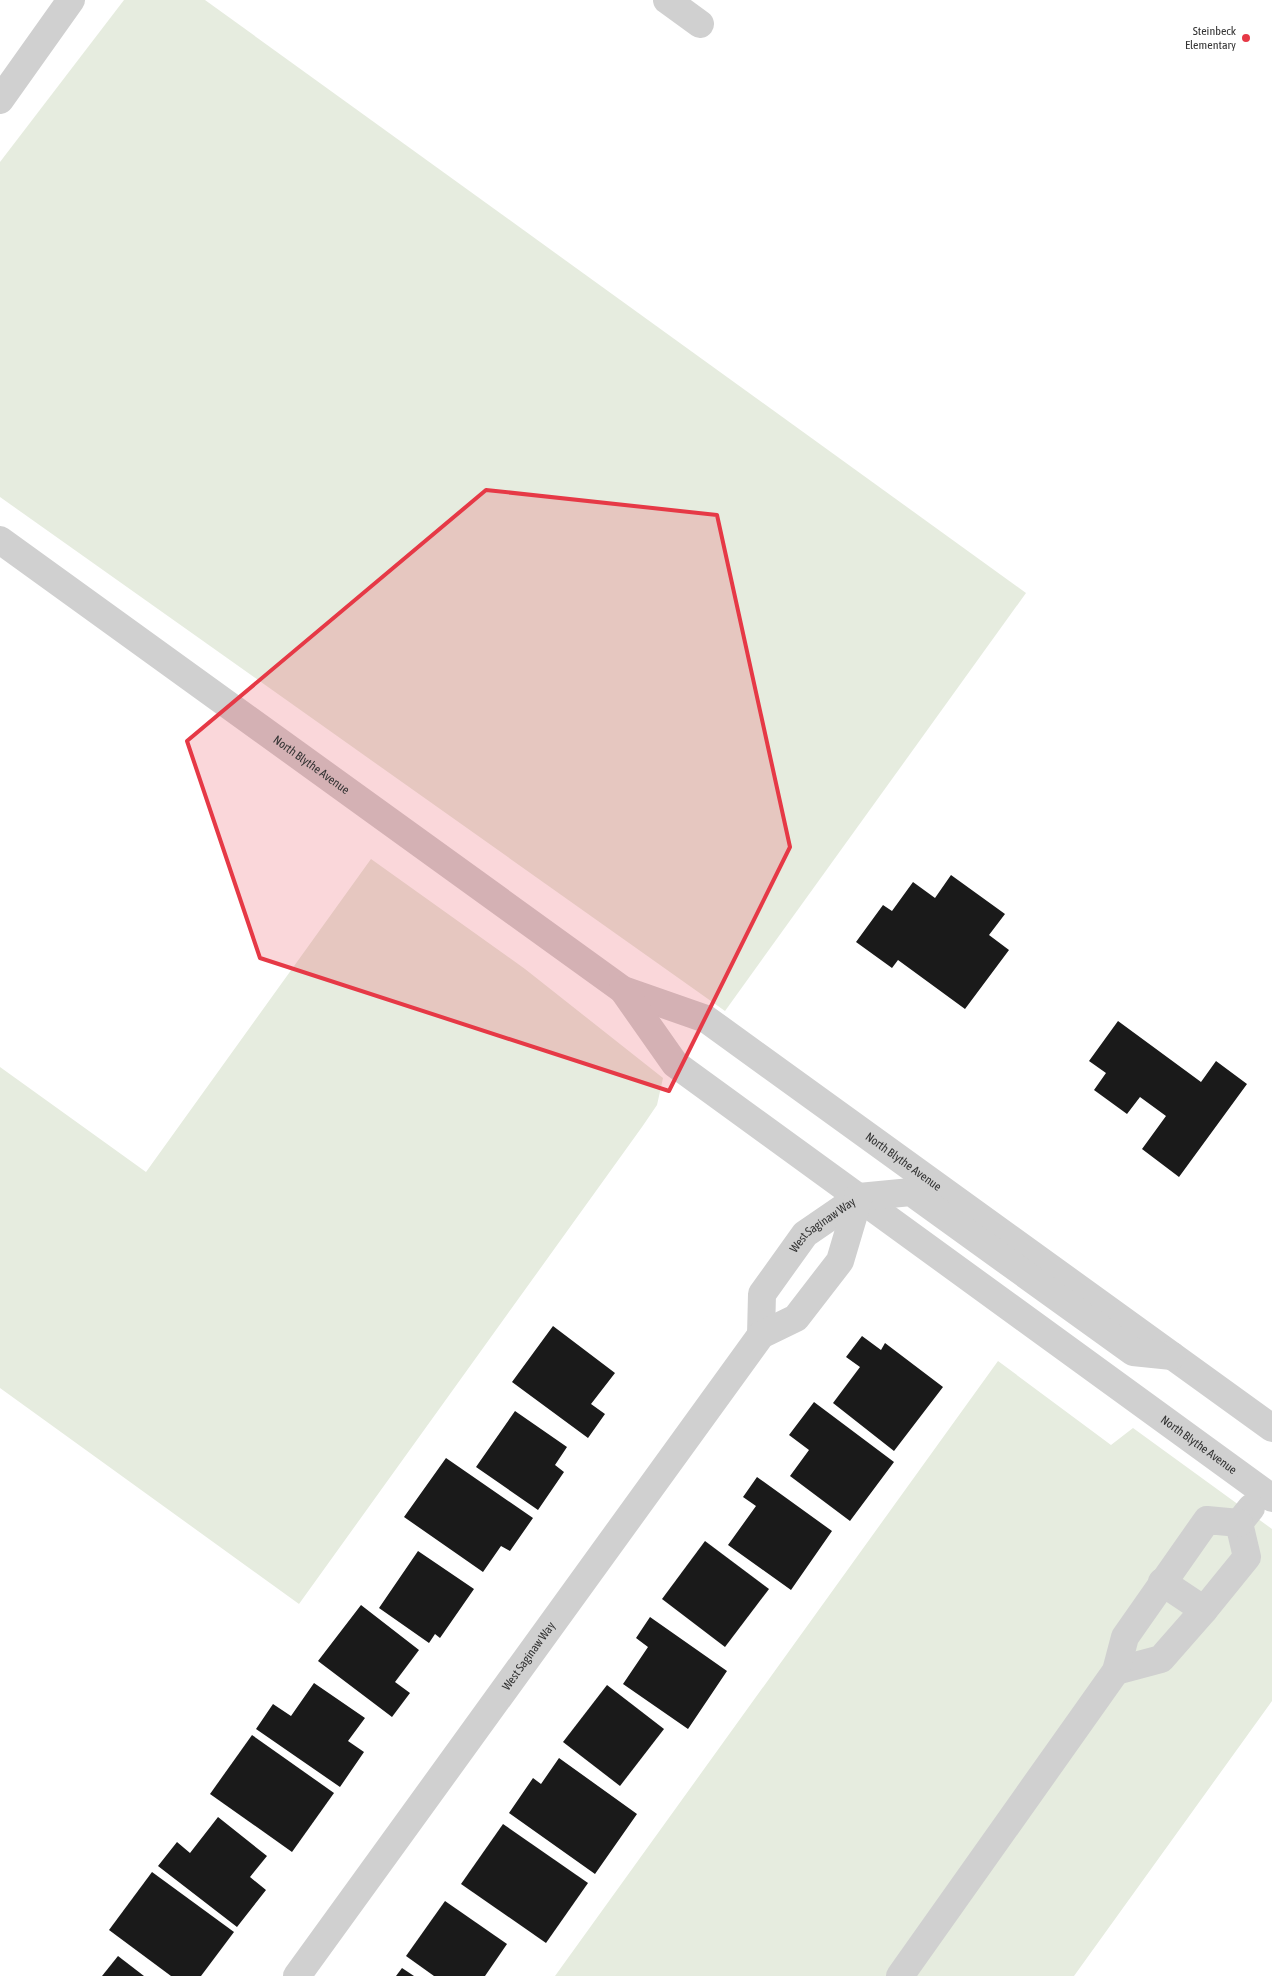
<svg xmlns="http://www.w3.org/2000/svg" width="1272" height="1976" font-family="'Asap Condensed',sans-serif">
<style>
.green{fill:#e6ecdf}
.building{fill:#1a1a1a}
.lines{fill:none;stroke-linecap:round;stroke-linejoin:round}
.minor{stroke:#d0d0d0;stroke-width:28}
.marked{fill:#e63946;fill-opacity:0.2;stroke:#e63946;stroke-width:4;stroke-linejoin:round}
.poi-dot{fill:#e63946;stroke:#fff;stroke-width:2}
.labels{text-anchor:middle;stroke-width:5;stroke-linejoin:round;paint-order:stroke}
.poi-label{font-size:12px;fill:#333;stroke:#fff;text-anchor:end}
.street-label{font-size:12px;fill:#333;stroke:#fff}
</style>
<rect width="100%" height="100%" fill="#fff"/>
<g class="green">
<polygon points="124,0 205,0 1026,593 725,1011 0,497 0,162"/>
<polygon points="371,859 525,969 663,1078 657,1105 642,1127 299,1604 0,1388 0,1067 146,1172"/>
<polygon points="998,1361 1111,1445 1133,1428 1272,1529 1272,1701 1074,1976 555,1976"/>
</g>
<g class="building">
<polygon points="951,875 1005,914 989,935 1009,950 965,1009 898,960 892,968 856,942 883,905 892,911 913,882 935,898"/>
<polygon points="1118,1021 1201,1082 1216,1061 1247,1084 1179,1177 1142,1149 1166,1116 1140,1097 1127,1114 1094,1090 1106,1073 1089,1061"/>
<polygon points="553,1326 615,1373 591,1404 605,1414 588,1438 512,1382"/>
<polygon points="862,1336 881,1350 885,1343 943,1387 894,1451 833,1403 860,1367 846,1357"/>
<polygon points="814,1402 894,1462 850,1521 790,1476 809,1450 789,1435"/>
<polygon points="515,1411 567,1447 555,1465 564,1472 538,1510 476,1467"/>
<polygon points="446,1458 533,1518 510,1551 501,1546 483,1572 404,1517"/>
<polygon points="757,1477 832,1531 791,1590 728,1545 756,1506 743,1497"/>
<polygon points="705,1541 769,1589 725,1647 662,1599"/>
<polygon points="418,1551 474,1589 440,1638 435,1634 429,1643 379,1608"/>
<polygon points="361,1605 419,1650 395,1682 410,1693 392,1717 318,1661"/>
<polygon points="650,1617 727,1671 688,1729 623,1684 648,1647 636,1638"/>
<polygon points="314,1683 365,1718 348,1741 364,1752 340,1787 256,1729 273,1704 291,1716"/>
<polygon points="607,1685 664,1729 620,1786 563,1742"/>
<polygon points="252,1735 334,1793 292,1852 210,1794"/>
<polygon points="559,1758 637,1814 595,1874 509,1813 533,1778 541,1784"/>
<polygon points="218,1817 267,1856 250,1877 266,1890 237,1927 158,1866 177,1842 190,1853"/>
<polygon points="503,1824 588,1883 546,1943 461,1884"/>
<polygon points="152,1872 234,1932 201,1976 171,1976 109,1930"/>
<polygon points="445,1901 507,1944 485,1976 434,1976 406,1956"/>
<polygon points="118,1956 144,1976 102,1976"/>
<polygon points="402,1968 414,1976 396,1976"/>
</g>
<g class="lines">
<g class="minor">
<polyline points="667,0 700,24"/>
<polyline points="0,100 71,0"/>
<path id="s1" d="M0,540l623,450 83,29 566,409"/>
<path id="s2" d="M623,990l52,74 597,434"/>
<path id="s3" d="M761,1335l1,-41 43,-60 54,-37 52,-5 222,160 39,4"/>
<polyline points="1162,1582 1204,1610"/>
<polyline points="1116,1671 1161,1659 1204,1610 1247,1557 1239,1523 1251,1508"/>
<path id="s4" d="M297,1976l464,-641 35,-17 44,-57 19,-64"/>
<polyline points="900,1976 1116,1671 1125,1637 1207,1520 1239,1523"/>
</g>
</g>
<path class="marked" d="M486,490l231,25 73,332 -121,244 -409,-133 -73,-217z"/>
<circle class="poi-dot" cx="1246" cy="38" r="5"/>
<g class="labels">
<g class="poi-label">
<text x="1236" y="35">Steinbeck<tspan x="1236" dy="14">Elementary</tspan></text>
</g>
<g class="street-label">
<text dy="4" stroke="none"><textPath href="#s1" startOffset="384">North Blythe Avenue</textPath></text>
<text dy="4" stroke="none"><textPath href="#s1" startOffset="1100">North Blythe Avenue</textPath></text>
<text dy="4" stroke="none"><textPath href="#s3" startOffset="134">West Saginaw Way</textPath></text>
<text dy="4" stroke="none"><textPath href="#s2" startOffset="738">North Blythe Avenue</textPath></text>
<text dy="4" stroke="none"><textPath href="#s4" startOffset="395">West Saginaw Way</textPath></text>
</g>
</g>
</svg>
